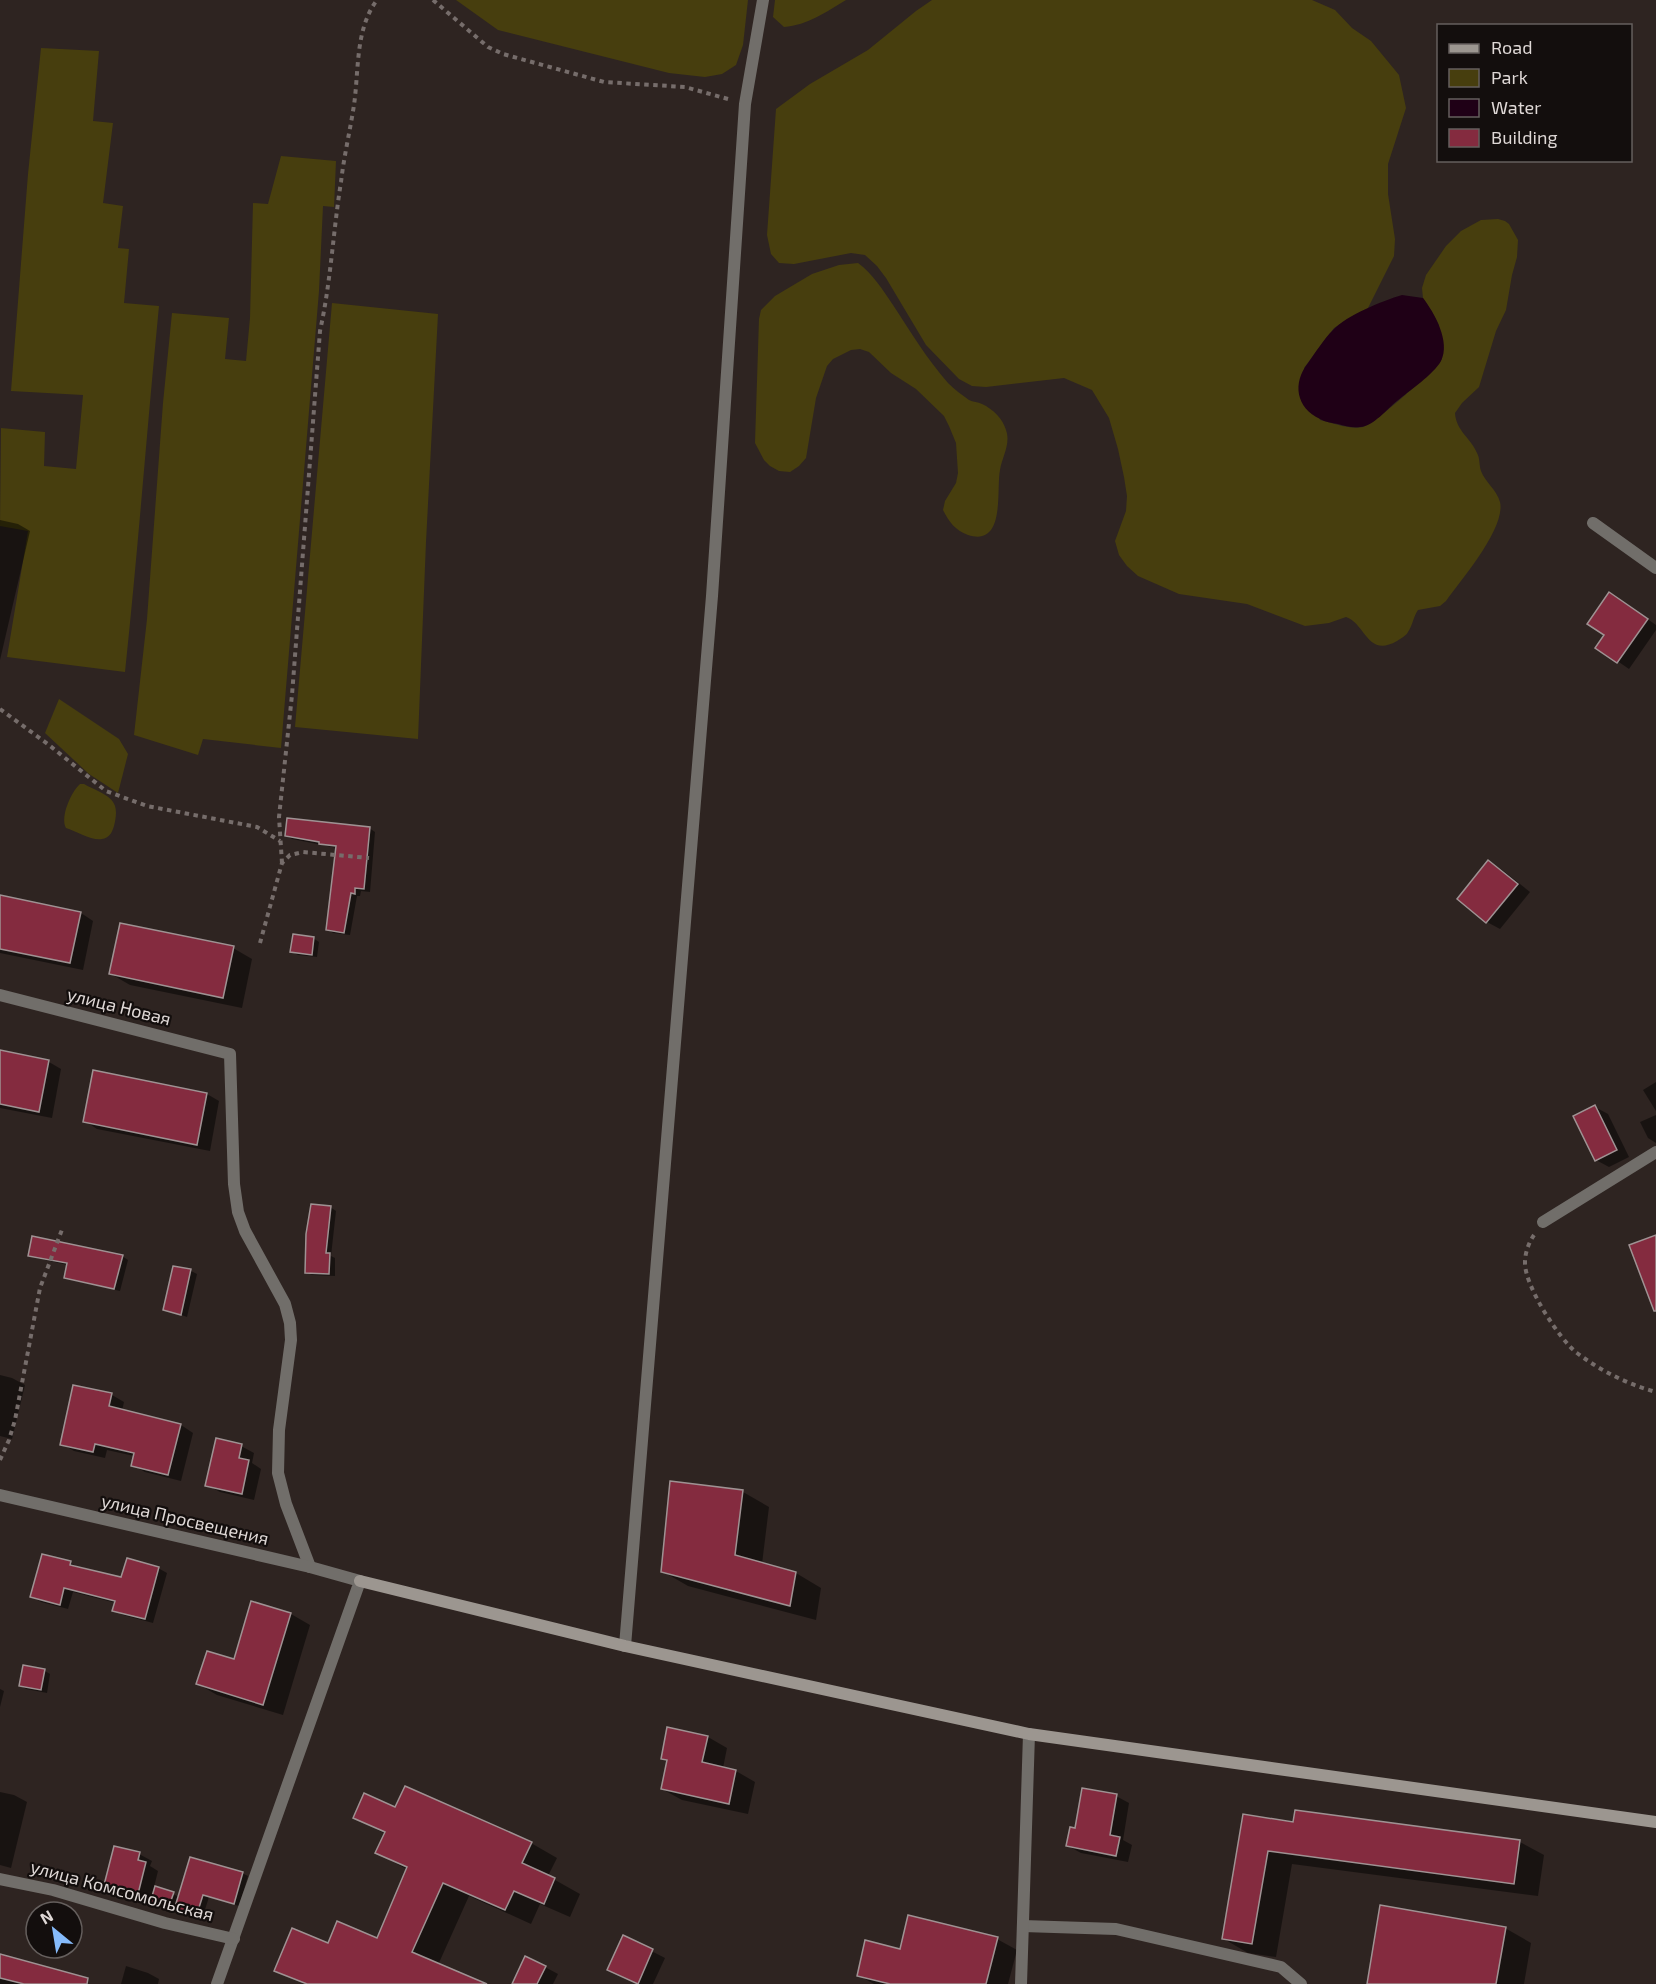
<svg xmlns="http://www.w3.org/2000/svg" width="1656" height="1984" font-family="'Exo 2',sans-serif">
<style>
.green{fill:#473e0e}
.water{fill:#1f0016}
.shadow{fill:#0007}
.building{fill:#842b3f;stroke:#9f9293;stroke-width:1.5}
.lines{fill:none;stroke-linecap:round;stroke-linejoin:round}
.path{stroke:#766d6b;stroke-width:4;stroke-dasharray:4.5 4.5;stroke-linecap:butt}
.lane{stroke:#716e6a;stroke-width:12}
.street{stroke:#716e6a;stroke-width:12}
.secondary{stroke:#9c9690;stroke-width:12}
.labels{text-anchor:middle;stroke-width:4.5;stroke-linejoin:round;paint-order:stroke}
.street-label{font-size:18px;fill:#dfd8d6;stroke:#130e0d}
</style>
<rect width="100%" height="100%" fill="#2e2421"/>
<g class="green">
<polygon points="456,0 748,0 743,45 736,65 722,74 705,77 669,73 498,30"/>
<path d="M775,0h71c-20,12 -38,25 -62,27l-11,-10z"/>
<path d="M932,0h380l23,10 17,18 19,13 28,34 7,33 -18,56v30l7,45 -1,17 -27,54 -11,4 -22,14 -30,40 16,52c13,3 30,10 43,7 12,-3 70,-56 79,-68l-3,-34 -16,-27 -1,-10 4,-13 20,-29 15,-15 20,-11 17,-1 7,2 4,3 9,16 -1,17 -5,18 -6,35 -10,21 -17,56 -17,16 -7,10c1,18 16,25 22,40 3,5 2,12 4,18 4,11 16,19 19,31 6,26 -39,78 -54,99l-6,5 -22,4c-5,7 -5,15 -10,22 -2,4 -7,6 -11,9 -30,17 -31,-17 -51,-24l-17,6 -24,3 -58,-22 -68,-10 -41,-18 -11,-10 -8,-11 -4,-14 11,-30 1,-15 -3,-19 -6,-28 -9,-31 -17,-28 -28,-12 -78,9 -14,-1 -13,-7 -33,-34 -40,-67 -9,-12 -12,-11 -14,-2 -57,11 -15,-1 -8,-9 -4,-19 9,-126 34,-25 58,-34 48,-39z"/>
<path d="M41,48l58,3 -6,70 20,2 -10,80 20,3 -5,42 11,1 -5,54 35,3c-12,122 -21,244 -34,366l-118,-15 21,-126 -28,-5 1,-98 44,4 -1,34 32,3 7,-74 -72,-4 17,-217z"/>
<polygon points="281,156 336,161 334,207 323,206 319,291 281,748 203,739 198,755 134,735 147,619 163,403 172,313 229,318 225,359 246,361 250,318 253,203 268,204"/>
<path d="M858,263c15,11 24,26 35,42 17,26 34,54 55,78 6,6 14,12 21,17 4,2 9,2 13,4 11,5 21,15 24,26 5,14 -4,27 -6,40 -4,20 6,77 -32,65 -13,-5 -19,-13 -25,-25l2,-9 11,-18 2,-10 -2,-30 -7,-17 -5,-10 -28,-27 -25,-16 -22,-21 -9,-3 -9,1 -18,9 -6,7 -11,32 -10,60 -7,8 -9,6 -11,-1 -9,-5 -6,-6 -9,-17 4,-124 2,-9 14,-14 37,-22 27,-9z"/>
<polygon points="332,303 438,314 426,542 418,739 295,727"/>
<polygon points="59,699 119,739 128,754 118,793 89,774 45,733"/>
<path d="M80,784h4c22,12 38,13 30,42 -2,7 -5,12 -12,13 -10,2 -26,-8 -36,-11 -6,-11 5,-36 14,-44z"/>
</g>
<path class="water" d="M1402,295l21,3c11,14 28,44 18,63 -8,14 -31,29 -44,40 -10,8 -23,25 -37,26 -8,1 -15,-1 -22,-3 -6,-1 -13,-2 -18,-5 -24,-11 -28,-36 -12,-56 8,-11 15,-23 25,-33 14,-15 49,-29 69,-35z"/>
<g class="shadow">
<polygon points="0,520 18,524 30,531 0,660"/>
<polygon points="1620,600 1656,625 1656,630 1629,669 1597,647 1606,635"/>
<polygon points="369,828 375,832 370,892 361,891 360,896 357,896 350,935 333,933 328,929 337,848 292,839 286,836"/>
<polygon points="1489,862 1501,869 1530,892 1500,929 1487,922 1459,899"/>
<polygon points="0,896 81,913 93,921 83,970 0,953"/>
<polygon points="313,938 319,942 317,957 298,955 292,952"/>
<polygon points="233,948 252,959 242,1008 130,985 111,974"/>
<polygon points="0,1052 49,1062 61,1069 52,1118 0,1108"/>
<polygon points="1656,1082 1656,1111 1643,1090"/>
<polygon points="207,1094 219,1101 210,1151 97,1129 85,1121"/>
<polygon points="1595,1107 1608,1114 1629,1157 1609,1167 1596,1160"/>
<polygon points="1656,1115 1656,1143 1648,1138 1640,1122"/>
<polygon points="330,1207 336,1211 331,1256 335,1258 335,1276 312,1275 306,1272"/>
<polygon points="30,1255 122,1256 128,1260 120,1291 71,1280 65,1277 68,1265 36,1258"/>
<polygon points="174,1267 191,1271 197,1274 187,1317 165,1309"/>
<polygon points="0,1375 12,1378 25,1385 12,1439 0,1436"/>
<polygon points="112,1395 124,1402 122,1411 181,1425 193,1433 181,1481 145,1472 132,1465 134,1456 107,1450 105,1458 74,1451 62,1444"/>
<polygon points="241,1446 254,1453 252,1463 261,1469 254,1500 220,1492 207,1485"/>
<polygon points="671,1483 743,1492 769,1507 762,1564 796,1573 821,1588 816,1620 688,1586 662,1571"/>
<polygon points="71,1563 79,1568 122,1579 158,1568 167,1573 153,1623 123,1615 114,1610 116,1603 73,1592 68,1609 41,1602 32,1597"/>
<polygon points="291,1614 310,1625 283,1715 217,1695 198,1684 235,1661"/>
<polygon points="45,1671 50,1674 47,1693 26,1689 20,1685"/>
<polygon points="0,1689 4,1691 0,1707"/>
<polygon points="669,1729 708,1737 727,1748 723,1768 736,1771 755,1782 748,1814 682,1800 662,1789 668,1761 662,1758"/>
<polygon points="0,1792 14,1795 27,1802 11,1868 0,1865"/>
<polygon points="1116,1796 1129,1803 1123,1840 1132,1845 1128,1862 1081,1853 1068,1846 1076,1829"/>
<polygon points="396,1809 531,1843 557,1858 548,1876 580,1894 570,1917 540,1904 531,1924 469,1896 438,1965 480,1984 313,1984 329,1945 378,1940 408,1870 377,1853 385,1834 355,1817"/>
<polygon points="1245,1815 1295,1824 1520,1842 1544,1855 1538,1896 1292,1864 1276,1957 1248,1953 1224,1939"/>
<polygon points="139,1854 152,1861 150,1866 158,1871 154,1887 180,1897 242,1873 248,1876 239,1906 209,1897 202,1919 175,1909 174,1911 157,1906 151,1902 152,1900 118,1892 106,1884"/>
<polygon points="1505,1928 1531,1943 1524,1984 1369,1984"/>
<polygon points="624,1937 665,1958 653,1984 638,1984 622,1977"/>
<polygon points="997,1939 1017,1950 1008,1984 874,1984 858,1975 901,1950"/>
<polygon points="0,1955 85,1984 0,1984"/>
<polygon points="126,1966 148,1973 159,1979 158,1984 121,1984"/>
<polygon points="545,1967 558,1974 553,1984 513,1984"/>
</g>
<g class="building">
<polygon points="1609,592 1648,619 1617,663 1595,648 1604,635 1587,624"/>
<polygon points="287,818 370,827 364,889 355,888 355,894 351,893 344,933 326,930 336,846 319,844 319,842 285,836"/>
<polygon points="1488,860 1518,884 1486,923 1457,899"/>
<polygon points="0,895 81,912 70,963 0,949"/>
<polygon points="120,923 234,946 223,998 109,974"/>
<polygon points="293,934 314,937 312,955 290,952"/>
<polygon points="0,1050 49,1060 39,1112 0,1104"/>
<polygon points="93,1070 207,1093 197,1145 83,1122"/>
<polygon points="1595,1105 1617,1150 1595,1161 1573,1116"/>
<polygon points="311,1204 331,1206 326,1253 330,1253 329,1274 305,1273 306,1234"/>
<polygon points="1656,1235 1656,1311 1654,1311 1629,1245"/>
<polygon points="32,1236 123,1255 114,1289 64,1278 67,1263 28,1256"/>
<polygon points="173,1266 191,1269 181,1315 163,1310"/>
<polygon points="73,1385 112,1393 109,1406 181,1424 168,1475 131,1466 134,1453 95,1444 93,1452 60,1445"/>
<polygon points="216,1438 242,1444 239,1458 249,1460 242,1494 205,1486"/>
<polygon points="670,1481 743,1490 735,1555 796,1572 790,1606 661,1572"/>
<polygon points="42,1554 71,1561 70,1565 121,1577 127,1558 159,1567 145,1619 112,1611 115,1601 64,1588 60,1605 30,1597"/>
<polygon points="251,1601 291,1613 263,1705 196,1684 207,1651 234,1659"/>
<polygon points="23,1665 45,1669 41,1690 19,1686"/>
<polygon points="667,1727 708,1736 702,1762 736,1770 729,1804 661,1789 667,1760 661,1759"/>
<polygon points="405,1786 532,1842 522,1863 555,1878 544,1904 514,1891 505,1910 443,1883 412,1952 487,1984 307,1984 274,1971 292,1928 328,1943 337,1921 377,1938 407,1867 375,1853 385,1832 353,1818 364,1793 395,1807"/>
<polygon points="1082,1788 1117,1794 1110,1835 1120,1837 1116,1856 1066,1846 1070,1827 1075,1828"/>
<polygon points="1295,1810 1520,1840 1514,1884 1268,1851 1252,1944 1222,1939 1243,1814 1293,1822"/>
<polygon points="114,1846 140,1852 138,1860 146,1862 138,1894 104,1885"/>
<polygon points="190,1857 243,1872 234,1904 203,1895 196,1917 174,1910"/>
<polygon points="155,1886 174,1892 168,1909 150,1903"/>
<polygon points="1380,1905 1506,1927 1496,1984 1367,1984"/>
<polygon points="908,1915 998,1937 986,1984 890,1984 857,1976 865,1940 900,1949"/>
<polygon points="623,1935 653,1949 638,1984 607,1970"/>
<polygon points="0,1954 88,1978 87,1984 24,1984 0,1978"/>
<polygon points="525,1956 546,1966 537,1984 512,1984"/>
</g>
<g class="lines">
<g class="path">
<polyline points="433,0 488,47 503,54 604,82 685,87 728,99"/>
<polyline points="0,709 49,745 106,791 147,806 257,827 280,841"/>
<path d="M282,863l-3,-46 13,-122 28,-364c11,-50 13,-99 21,-149 3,-26 9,-51 13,-77 5,-34 1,-76 23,-105"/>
<polyline points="260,943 282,863 290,855 303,852 369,858"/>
<path d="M1534,1235c-5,7 -9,18 -9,27 -1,23 34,77 52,91 24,18 50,31 79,39"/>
<polyline points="0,1460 9,1440 15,1420 40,1288 63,1227"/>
</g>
<polyline class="lane" points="1023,1926 1116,1929 1281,1967 1301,1984"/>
<g class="street">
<polyline points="1593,523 1656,568"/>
<polyline points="0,995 230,1054 234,1184 238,1212 245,1231 285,1304 290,1323 291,1340 279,1430 278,1473 286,1504 310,1567"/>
<polyline points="1543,1222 1656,1152"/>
<polyline points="0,1495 310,1567 360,1581 217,1984"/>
<polyline points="625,1646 712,596 745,104 763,0"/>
<polyline points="0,1879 53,1890 165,1923 234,1939"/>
<polyline points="1021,1984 1029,1734"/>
</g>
<polyline class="secondary" points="360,1581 625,1646 1029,1734 1656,1822"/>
</g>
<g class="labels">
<g class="street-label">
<text transform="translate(119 1007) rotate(14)" y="6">улица Новая</text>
<text transform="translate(185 1520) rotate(13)" y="6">улица Просвещения</text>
<text transform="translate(122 1891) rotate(15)" y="6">улица Комсомольская</text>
</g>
</g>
<rect x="1437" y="24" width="195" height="138" fill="#130e0d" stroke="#655f5d" stroke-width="1.5"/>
<rect x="1449" y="44" width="30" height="9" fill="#9c9690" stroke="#655f5d" stroke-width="1.5"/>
<text x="1491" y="54" font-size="18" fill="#dfd8d6">Road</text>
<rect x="1449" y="69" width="30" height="18" fill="#473e0e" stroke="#655f5d" stroke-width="1.5"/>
<text x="1491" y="84" font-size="18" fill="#dfd8d6">Park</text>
<rect x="1449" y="99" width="30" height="18" fill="#1f0016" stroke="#655f5d" stroke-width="1.5"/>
<text x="1491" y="114" font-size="18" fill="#dfd8d6">Water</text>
<rect x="1449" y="129" width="30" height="18" fill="#842b3f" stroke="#655f5d" stroke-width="1.5"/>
<text x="1491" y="144" font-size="18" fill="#dfd8d6">Building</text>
<g transform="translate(54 1930) rotate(330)"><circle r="28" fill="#130e0d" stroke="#655f5d" stroke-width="1.5"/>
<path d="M0-4.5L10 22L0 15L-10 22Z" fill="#86bbfb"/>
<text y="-9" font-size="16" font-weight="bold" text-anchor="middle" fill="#dfd8d6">N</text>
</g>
</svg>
